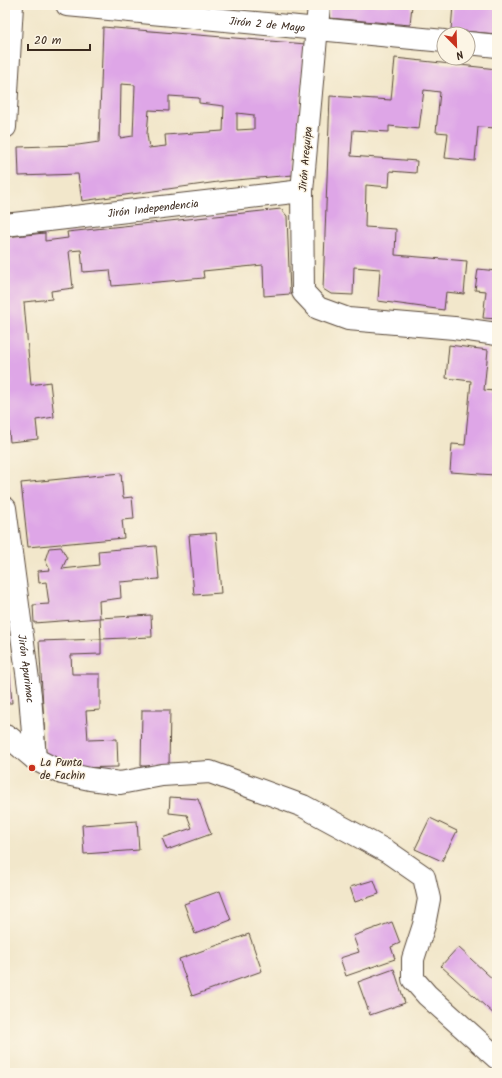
<svg xmlns="http://www.w3.org/2000/svg" width="502" height="1078" font-family="Kalam,sans-serif">
<style>
.building{fill:#dea6e7;fill-rule:evenodd}
.lines{fill:none;stroke-linecap:round;stroke-linejoin:round}
.minor-casing{stroke:#564638;stroke-width:24}
.major-casing{stroke:#564638;stroke-width:24}
.minor{stroke:#fff;stroke-width:22}
.major{stroke:#fff;stroke-width:22}
.poi-dot{fill:#c8321e;stroke:#fcf5e5;stroke-width:1.5}
.labels{text-anchor:middle;stroke-width:3;stroke-linejoin:round;paint-order:stroke}
.street-label{font-size:11px;fill:#3b2a1e;stroke:#fcf5e5}
.poi-label{font-size:11px;fill:#3b2a1e;stroke:#fcf5e5;text-anchor:start}
</style>
<rect width="100%" height="100%" fill="#fcf5e5"/>
<filter id="ink" filterUnits="userSpaceOnUse"><feTurbulence type="fractalNoise" baseFrequency=".025" numOctaves="2"/><feDisplacementMap in="SourceGraphic" scale="8" xChannelSelector="R" yChannelSelector="G"/><feConvolveMatrix kernelMatrix="1 2 1 2 8 2 1 2 1" color-interpolation-filters="sRGB"/></filter>
<filter id="wash" filterUnits="userSpaceOnUse"><feTurbulence type="fractalNoise" baseFrequency=".012" numOctaves="4" result="noise"/><feDisplacementMap in="SourceGraphic" scale="16" xChannelSelector="R" yChannelSelector="G"/><feGaussianBlur stdDeviation="0.9" result="paint"/><feColorMatrix in="noise" values="0 0 0 0 0 0 0 0 0 0 0 0 0 0 0 0 0 1.4 0 .05"/><feComposite in="paint" operator="in"/></filter>
<g filter="url(#wash)">
<rect width="100%" height="100%" fill="#f2e7cb"/>
<g id="blocks">
<g class="building">
<polygon points="330,5 412,5 410,25 329,18"/>
<polygon points="453,5 497,5 497,34 451,30"/>
<path d="M103,27l203,17 -13,131 -68,6 -143,20 -4,-27 -59,2 -1,-29 60,-2 21,-3zM121,84l14,1 -2,51 -13,2zM169,96l30,2v5l25,3 -1,25 -58,4 1,11 -17,2 -2,-14 2,-24 20,1zM237,113l17,2v14l-17,1z"/>
<polygon points="395,58 497,69 497,128 478,127 475,161 445,158 448,133 436,132 440,92 424,90 419,129 389,126 389,132 353,130 351,156 417,161 416,173 390,171 389,187 366,185 365,227 396,229 395,255 467,261 464,294 446,292 444,310 378,301 380,269 354,267 353,295 331,294 323,289 330,96 391,100"/>
<polygon points="281,209 287,216 290,294 264,296 263,265 203,271 204,278 112,286 110,270 83,272 81,250 69,251 73,288 51,291 52,299 24,302 31,385 50,382 54,417 36,420 38,439 10,442 5,395 5,237 45,233 45,241 68,238 67,232"/>
<polygon points="478,269 497,271 497,319 483,318 486,291 475,290"/>
<polygon points="449,345 488,350 484,390 494,391 493,403 497,403 495,475 450,472 452,444 465,445 471,381 446,378"/>
<polygon points="121,473 123,498 132,497 134,519 122,520 124,538 28,547 21,483"/>
<polygon points="216,533 221,593 194,595 189,535"/>
<polygon points="156,546 159,579 120,582 121,598 99,601 100,618 34,623 33,605 49,604 46,582 39,583 38,571 50,570 45,560 49,548 61,547 67,558 62,569 99,565 98,551"/>
<polygon points="151,615 152,637 101,639 100,618"/>
<polygon points="5,623 6,623 12,703 5,703"/>
<polygon points="101,639 101,654 71,655 72,674 100,674 100,710 86,711 88,740 117,739 118,767 67,768 46,755 39,641"/>
<polygon points="142,710 170,710 169,766 141,766"/>
<polygon points="170,797 198,799 211,834 167,850 162,838 192,828 187,815 169,813"/>
<polygon points="430,818 457,831 442,861 415,849"/>
<polygon points="137,821 139,850 84,854 82,825"/>
<polygon points="374,880 379,894 355,902 350,887"/>
<polygon points="220,891 231,920 195,934 184,904"/>
<polygon points="392,922 400,943 391,947 395,959 346,976 340,958 359,952 353,936"/>
<polygon points="249,934 262,971 192,996 179,959"/>
<polygon points="458,947 497,983 497,1017 441,966"/>
<polygon points="394,969 405,1003 370,1015 358,982"/>
</g>
</g>
</g>
<g filter="url(#ink)">
<use href="#blocks" fill-opacity="0" stroke="#564638" stroke-width="1"/>
<g class="lines">
<defs>
<g id="minor">
<polyline points="319,5 302,191 303,292 318,308 348,319 454,328 497,334"/>
<polyline points="5,127 12,5"/>
<path id="s1" d="M5,225l297,-34"/>
<path id="s2" d="M5,508l25,187 5,64"/>
<polyline points="5,736 10,738 35,759 62,773 90,779 120,783 162,775 210,772 303,806 388,852 424,877 429,899 424,925 413,959 413,979 427,995 497,1058"/>
</g>
<g id="major">
<path id="s3" d="M67,5l377,36"/>
<polyline points="468,43 497,46"/>
</g>
</defs>
<use href="#minor" class="minor-casing"/>
<use href="#major" class="major-casing"/>
<use href="#minor" class="minor"/>
<use href="#major" class="major"/>
</g>
</g>
<circle class="poi-dot" cx="32" cy="768" r="4"/>
<g class="labels">
<g class="street-label">
<text dy="4" stroke="none"><textPath href="#s3" startOffset="201">Jirón 2 de Mayo</textPath></text>
<text transform="translate(305 159) rotate(-85)" y="4">Jirón Arequipa</text>
<text dy="4" stroke="none"><textPath href="#s1" startOffset="149">Jirón Independencia</textPath></text>
<text dy="4" stroke="none"><textPath href="#s2" startOffset="162">Jirón Apurimac</textPath></text>
</g>
<g class="poi-label">
<text x="40" y="766">La Punta<tspan x="40" dy="13">de Fachin</tspan></text>
</g>
</g>
<rect width="502" height="1078" fill="none" stroke="#fcf5e5" stroke-width="20"/>
<g transform="translate(456 46) rotate(157)"><circle r="19" fill="#fcf5e5" stroke="#afa495"/>
<path d="M0-3L7 15L0 10L-7 15Z" fill="#c8321e"/>
<text y="-6" font-size="11" font-weight="bold" text-anchor="middle" fill="#3b2a1e">N</text>
</g>
<path d="M28 44v6h62v-6" fill="none" stroke="#3b2a1e" stroke-width="2"/>
<text x="34" y="44" font-size="12" fill="#3b2a1e" stroke="#fcf5e5" stroke-width="3" paint-order="stroke">20 m</text>
</svg>
